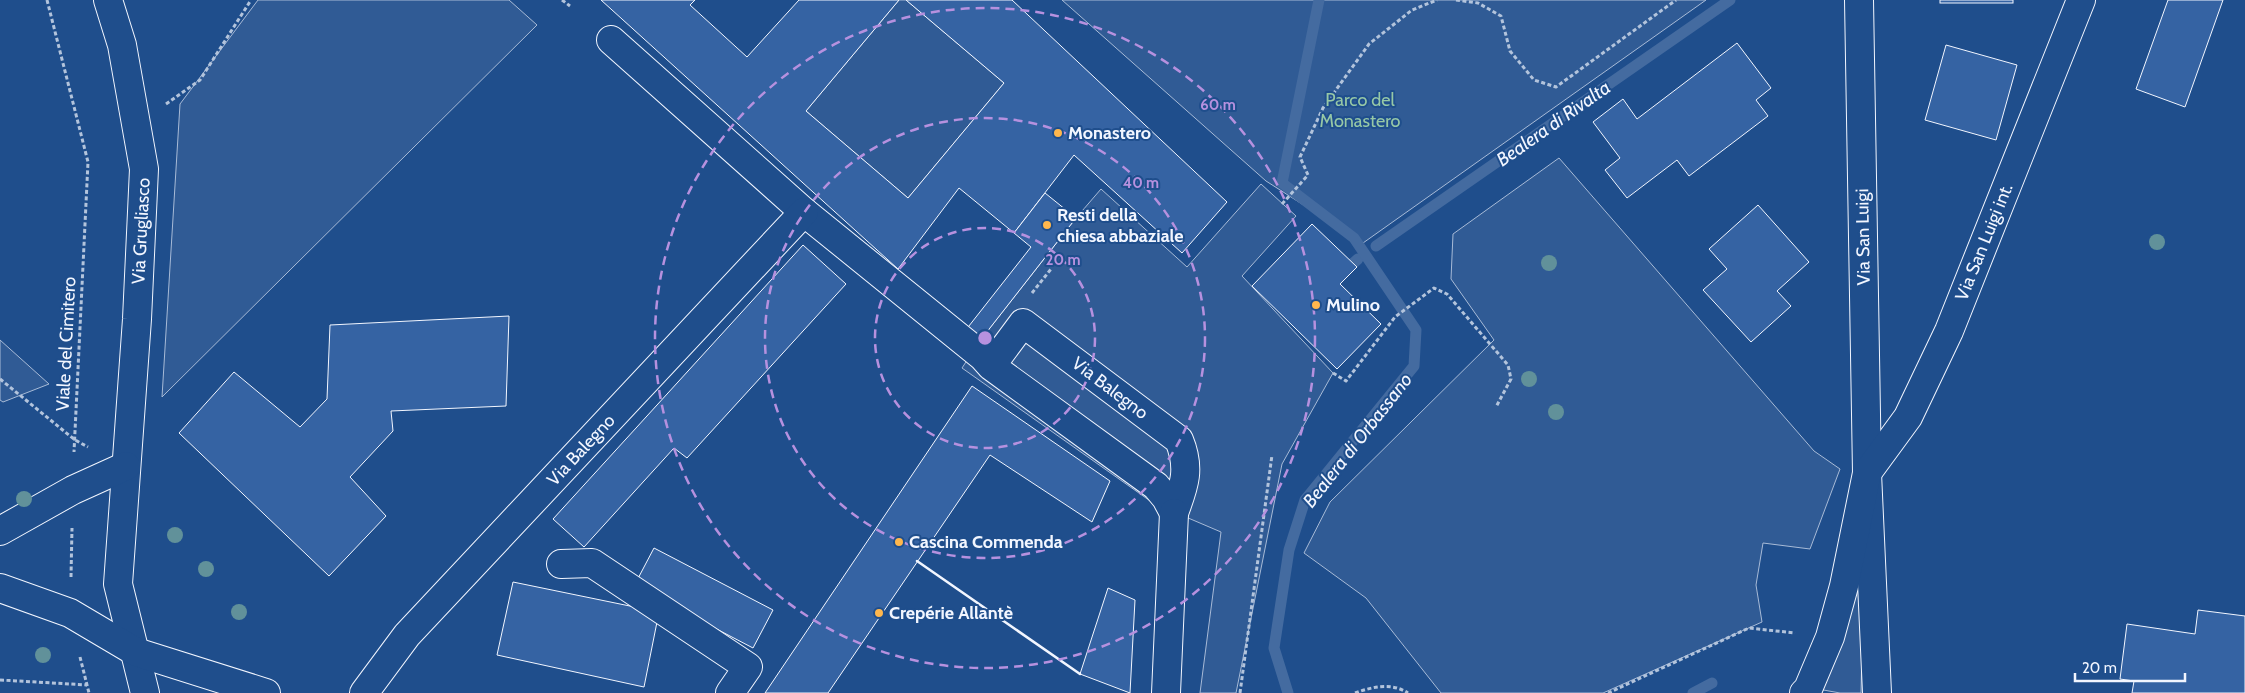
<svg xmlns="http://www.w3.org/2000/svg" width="2245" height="693" font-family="Cabin,sans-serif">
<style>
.built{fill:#305b95;stroke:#a8bbd7}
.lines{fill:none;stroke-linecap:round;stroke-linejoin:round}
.stream{stroke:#446ba0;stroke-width:11}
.building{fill:#3563a3;stroke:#f2f6ff}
.minor-casing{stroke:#f2f6ff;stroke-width:30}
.major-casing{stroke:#f2f6ff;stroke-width:30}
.path{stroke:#b3c4dc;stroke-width:3;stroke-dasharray:4 2.5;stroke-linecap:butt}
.minor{stroke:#1f4e8c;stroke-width:28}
.major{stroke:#1f4e8c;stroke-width:28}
.wall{stroke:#f2f6ff;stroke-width:2.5}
.tree{fill:#61919a}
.ring{fill:none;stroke:#b691df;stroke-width:2.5;stroke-dasharray:9 6}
.poi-dot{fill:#ffb74d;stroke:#1f4e8c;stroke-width:2}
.labels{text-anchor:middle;stroke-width:4;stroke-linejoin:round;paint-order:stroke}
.park-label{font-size:18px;fill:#97c8a6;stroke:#1f4e8c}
.poi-label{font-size:18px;font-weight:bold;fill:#f2f6ff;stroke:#1f4e8c;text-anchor:start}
.street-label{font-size:18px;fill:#f2f6ff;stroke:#1f4e8c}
.water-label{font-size:19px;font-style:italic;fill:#f2f6ff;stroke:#1f4e8c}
.centre{fill:#b691df;stroke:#1f4e8c;stroke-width:2.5}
.ring-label{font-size:15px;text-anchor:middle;font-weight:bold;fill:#b691df;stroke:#1f4e8c;stroke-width:4;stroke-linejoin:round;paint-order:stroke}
</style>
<rect width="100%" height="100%" fill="#1f4e8c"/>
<g class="built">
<polygon points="258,0 509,0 537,25 162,397 180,104"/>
<polygon points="899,0 906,0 1004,83 908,198 806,111"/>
<polygon points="1062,0 1706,0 1363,243 1266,181"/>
<polygon points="1559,158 1814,451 1840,469 1810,549 1763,543 1756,585 1762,622 1603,693 1441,693 1366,598 1304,553 1330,502 1494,340 1451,279 1453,234"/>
<polygon points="1261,184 1296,216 1242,276 1333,373 1282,464 1236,693 1200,693 1221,532 1153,503 962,368 979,342 1076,218 1101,189 1187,267"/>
<polygon points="0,340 49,384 3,402 0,400"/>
<polygon points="1864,553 1861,693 1840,693 1818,689"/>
</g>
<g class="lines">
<g class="stream">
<polyline points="1376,246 1730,0"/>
<polyline points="1342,273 1358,259"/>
<polyline points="1288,693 1274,648 1289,550 1305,500 1414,366 1416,330 1354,238 1282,183 1319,0"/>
<polyline points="1693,693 1712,683"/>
</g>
</g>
<g class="building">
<polygon points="601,0 695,0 690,5 747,57 799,0 899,0 806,111 908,198 1004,83 906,0 1012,0 1227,202 1182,253 1074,155 1014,233 959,188 898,269"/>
<rect x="1940" y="0" width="73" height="3"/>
<polygon points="2168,0 2223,0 2185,107 2136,89"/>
<polygon points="1737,43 1771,88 1756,100 1768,116 1689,176 1677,160 1627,198 1605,170 1620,158 1593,122 1623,99 1637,119"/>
<polygon points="1946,45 2017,65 1996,140 1925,120"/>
<polygon points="1045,193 1076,218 979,342 965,331 1031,247 1014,233"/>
<polygon points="1758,205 1809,262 1777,291 1791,306 1751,342 1703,290 1727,269 1709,249"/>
<polygon points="1312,224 1357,267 1340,284 1381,324 1337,369 1252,286"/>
<polygon points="803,245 846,284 687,458 674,448 584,547 553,519"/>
<polygon points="509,316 506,406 391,411 393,431 350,477 386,516 329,576 179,433 234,372 300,427 327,399 330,325"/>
<polygon points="972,386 1110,481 1092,522 990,455 828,693 765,693"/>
<polygon points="654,548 773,610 753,648 634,586"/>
<polygon points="513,582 659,612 644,687 497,655"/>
<polygon points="1108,588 1135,600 1130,693 1080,674"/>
<polygon points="2198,610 2245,616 2245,693 2132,693 2134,681 2120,679 2127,624 2195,634"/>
</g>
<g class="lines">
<defs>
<g id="minor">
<polyline points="108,0 122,45 144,169 137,319 118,584 145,693"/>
<polyline points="1859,0 1867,473 1877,693"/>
<path d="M611,40l193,172 178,144 9,10 165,120 10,12 8,15c10,-27 17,-44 5,-73l-156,-117 -32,43"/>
<polyline points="0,531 73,490 126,466"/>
<polyline points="561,564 592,563 748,667 730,693"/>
<polyline points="364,693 407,635 804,212"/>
<polyline points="1166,693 1174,513"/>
<polyline points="1804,693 1808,689 1830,637 1844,586 1867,473 1908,417 1949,331 2081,0"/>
</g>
<polyline id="major" points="0,588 70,613 136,652 266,693"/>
</defs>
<use href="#minor" class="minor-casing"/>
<use href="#major" class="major-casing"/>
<g class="path">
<polyline points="47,0 88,162 74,452"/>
<polyline points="562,0 570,6"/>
<polyline points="1456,0 1478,3 1501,16 1510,51 1534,80 1556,87 1676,0"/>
<polyline points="166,104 200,80 251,0"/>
<polyline points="1282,204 1308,175 1300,157 1323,108 1369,44 1412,10 1437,0"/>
<polyline points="1032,293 1051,269"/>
<polyline points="1333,373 1346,381 1395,317 1434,288 1447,294 1508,365 1511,379 1496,407"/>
<polyline points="0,379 75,440 88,447"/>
<polyline points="71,577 72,528"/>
<polyline points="80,657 89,693"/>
<polyline points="0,680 87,685"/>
<polyline points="1240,693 1272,455"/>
<path d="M1355,693c17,-6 36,-11 53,0"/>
<polyline points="1608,693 1749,628 1795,633"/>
</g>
<use href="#minor" class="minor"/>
<use href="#major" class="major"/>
<polyline class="wall" points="917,561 1080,674"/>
</g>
<g class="tree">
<circle cx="2157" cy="242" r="8"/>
<circle cx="1549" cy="263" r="8"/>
<circle cx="1529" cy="379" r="8"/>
<circle cx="1556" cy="412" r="8"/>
<circle cx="24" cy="499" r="8"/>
<circle cx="175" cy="535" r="8"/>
<circle cx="206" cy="569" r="8"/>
<circle cx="239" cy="612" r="8"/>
<circle cx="43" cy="655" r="8"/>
</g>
<g class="ring">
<circle cx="985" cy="338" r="110"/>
<circle cx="985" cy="338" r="220"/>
<circle cx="985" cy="338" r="330"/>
</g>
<g class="poi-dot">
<circle cx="1058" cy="133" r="5"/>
<circle cx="1047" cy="225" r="5"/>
<circle cx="1316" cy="305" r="5"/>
<circle cx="899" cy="542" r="5"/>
<circle cx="879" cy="613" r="5"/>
</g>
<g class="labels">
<g class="park-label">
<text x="1360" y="106">Parco del<tspan x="1360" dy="21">Monastero</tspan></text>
</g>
<g class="poi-label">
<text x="1068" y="139">Monastero</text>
<text x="1057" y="221">Resti della<tspan x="1057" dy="21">chiesa abbaziale</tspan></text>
<text x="1326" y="311">Mulino</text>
<text x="909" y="548">Cascina Commenda</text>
<text x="889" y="619">Crepérie Allantè</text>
</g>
<g class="street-label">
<text transform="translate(141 231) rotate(-87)" y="6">Via Grugliasco</text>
<text transform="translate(1863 237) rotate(-91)" y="6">Via San Luigi</text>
<text transform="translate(1984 242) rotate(-68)" y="6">Via San Luigi int.</text>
<text transform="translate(66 344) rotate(-87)" y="6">Viale del Cimitero</text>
<text transform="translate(1110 388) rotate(37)" y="6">Via Balegno</text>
<text transform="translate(581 450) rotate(-47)" y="6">Via Balegno</text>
</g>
<g class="water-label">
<text transform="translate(1553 123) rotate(-35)" y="7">Bealera di Rivalta</text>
<text transform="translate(1357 440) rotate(-52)" y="7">Bealera di Orbassano</text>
</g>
</g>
<circle cx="985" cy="338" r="8" class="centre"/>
<g class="ring-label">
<text x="1218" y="110">60 m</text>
<text x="1141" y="188">40 m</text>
<text x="1063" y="265">20 m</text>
</g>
<path d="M2075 673v8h110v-8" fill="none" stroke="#f2f6ff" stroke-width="2.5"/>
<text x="2082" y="673" font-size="15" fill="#f2f6ff" stroke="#1f4e8c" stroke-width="4" paint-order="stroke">20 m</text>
</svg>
